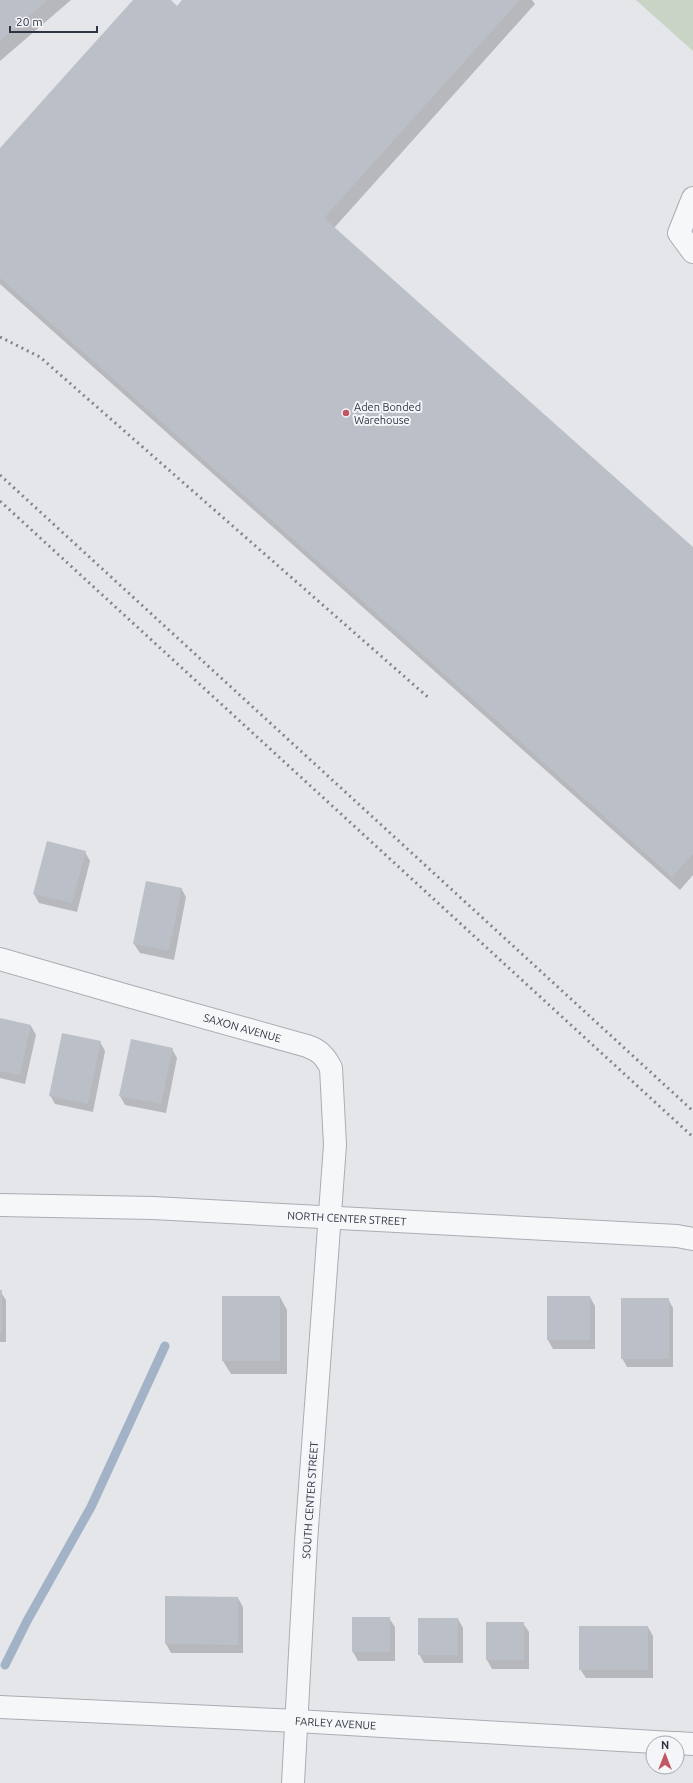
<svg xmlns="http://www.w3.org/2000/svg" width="693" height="1783" font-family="Ubuntu,sans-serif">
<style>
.green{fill:#c9d3c6}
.shadow{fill:#0003}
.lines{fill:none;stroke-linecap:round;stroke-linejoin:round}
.stream{stroke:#a3b3c7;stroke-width:9}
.building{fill:#bbbfc7}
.minor-casing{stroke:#a9adb4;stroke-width:24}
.minor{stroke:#f6f7f9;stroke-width:22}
.rail{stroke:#7f8693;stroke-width:3;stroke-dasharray:2 4;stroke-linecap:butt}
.poi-dot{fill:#c25663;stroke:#f3f5f8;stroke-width:1.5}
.labels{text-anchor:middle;stroke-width:4;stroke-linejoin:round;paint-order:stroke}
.poi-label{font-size:11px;fill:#2d3441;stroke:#f3f5f8;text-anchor:start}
.street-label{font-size:11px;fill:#2d3441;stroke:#f3f5f8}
</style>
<rect width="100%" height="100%" fill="#e4e6ea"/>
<polygon class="green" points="636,0 693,0 693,51"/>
<g class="shadow">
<polygon points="0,0 71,0 0,61"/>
<polygon points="134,0 169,0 177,7 183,0 532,0 535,4 334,228 693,549 693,875 680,890 0,284 0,149"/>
<polygon points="85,852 90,861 77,912 39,903 34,894"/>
<polygon points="181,888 186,897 174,960 140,953 134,944"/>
<polygon points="0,1019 31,1026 36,1035 25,1084 0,1078"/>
<polygon points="100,1042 105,1051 93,1112 55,1104 50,1095"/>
<polygon points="172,1049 177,1058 166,1113 125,1105 120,1096"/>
<polygon points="0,1291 6,1300 6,1342 0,1342"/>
<polygon points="223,1297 280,1297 287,1310 287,1374 231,1374 223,1361"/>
<polygon points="590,1297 595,1306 595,1349 553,1349 548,1340"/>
<polygon points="668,1299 673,1308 673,1367 627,1367 622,1358"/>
<polygon points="238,1598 243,1607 243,1653 171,1653 166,1644"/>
<polygon points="389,1618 395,1627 395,1661 358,1661 353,1652"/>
<polygon points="458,1619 463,1628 463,1663 424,1663 419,1654"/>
<polygon points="523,1623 529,1632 529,1669 492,1669 487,1660"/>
<polygon points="648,1627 653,1636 653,1678 586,1678 580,1669"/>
</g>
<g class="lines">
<polyline class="stream" points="5,1665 27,1621 91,1507 165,1346"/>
</g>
<g class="building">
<polygon points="0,0 48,0 0,41"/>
<polygon points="133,0 171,0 177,6 182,0 520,0 324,218 693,547 693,854 672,877 0,278 0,148"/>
<polygon points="47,841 86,851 72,903 33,894"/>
<polygon points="146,881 182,888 169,951 133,944"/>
<polygon points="0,1018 31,1025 20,1075 0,1071"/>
<polygon points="62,1033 101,1041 88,1104 49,1096"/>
<polygon points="131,1039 173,1048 161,1104 119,1096"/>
<rect x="0" y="1290" width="2" height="43"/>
<rect x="222" y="1296" width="58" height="65"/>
<rect x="547" y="1296" width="43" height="44"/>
<rect x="621" y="1298" width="48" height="61"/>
<polygon points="165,1596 238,1597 238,1645 165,1644"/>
<rect x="352" y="1617" width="38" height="35"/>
<rect x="418" y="1618" width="40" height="37"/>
<rect x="486" y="1622" width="38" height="38"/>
<rect x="579" y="1626" width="69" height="44"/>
</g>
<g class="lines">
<defs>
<g id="minor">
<polyline points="693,198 679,233 693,252"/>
<path id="s1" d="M0,959l128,37 179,50c12,4 18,10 24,22l4,77 -29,397 -13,241"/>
<path id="s2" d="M0,1205l153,3 524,28 16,3"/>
<path id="s3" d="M0,1707l297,14 375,22"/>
<polyline points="677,1743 693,1744"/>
</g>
</defs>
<use href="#minor" class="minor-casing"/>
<use href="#minor" class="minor"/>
<g class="rail">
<polyline points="0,337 40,357 430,699"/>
<polyline points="0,475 693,1111"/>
<polyline points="0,501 693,1137"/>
</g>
</g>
<circle class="poi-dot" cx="346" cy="413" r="4"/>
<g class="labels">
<g class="poi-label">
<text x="354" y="411">Aden Bonded<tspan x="354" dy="13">Warehouse</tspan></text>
</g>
<g class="street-label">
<text dy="4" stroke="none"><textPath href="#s1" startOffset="252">SAXON AVENUE</textPath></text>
<text dy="4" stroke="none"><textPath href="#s2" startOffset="347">NORTH CENTER STREET</textPath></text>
<text transform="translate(310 1500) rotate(-86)" y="4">SOUTH CENTER STREET</text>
<text dy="4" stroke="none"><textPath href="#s3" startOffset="336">FARLEY AVENUE</textPath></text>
</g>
</g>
<g transform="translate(665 1755)"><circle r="19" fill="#f3f5f8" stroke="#a4a8af"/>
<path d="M0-3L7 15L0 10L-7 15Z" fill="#c25663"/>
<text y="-6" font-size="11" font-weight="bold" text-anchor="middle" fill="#2d3441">N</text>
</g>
<path d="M10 26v6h87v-6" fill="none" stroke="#2d3441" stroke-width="2"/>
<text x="16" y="26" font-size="12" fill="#2d3441" stroke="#f3f5f8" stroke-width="3" paint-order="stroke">20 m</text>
</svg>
